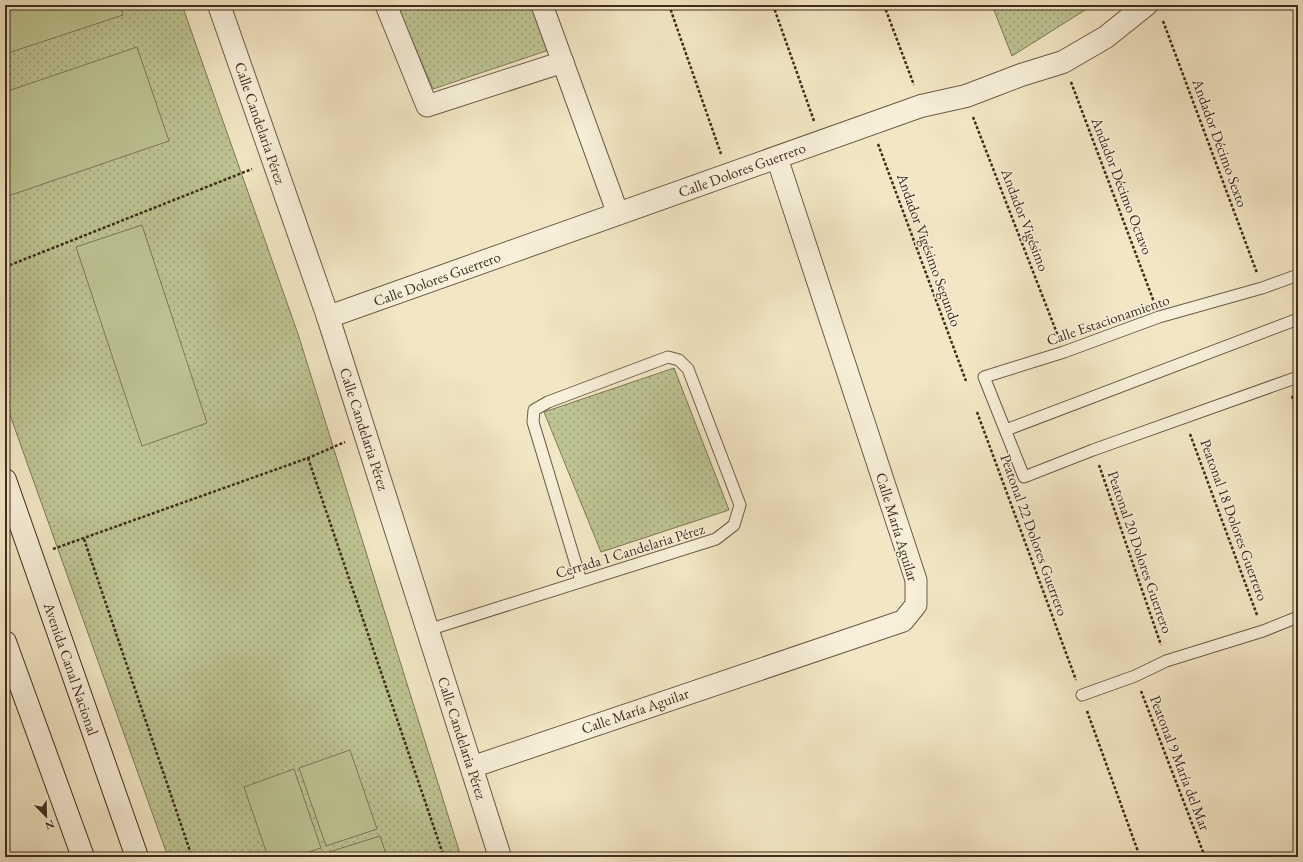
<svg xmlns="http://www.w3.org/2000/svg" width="1303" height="862" font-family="'EB Garamond',serif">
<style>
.grass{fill:url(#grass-dots);stroke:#7f7858}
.garden{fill:#bdc492;stroke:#7f7858}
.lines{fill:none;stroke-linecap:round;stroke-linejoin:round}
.service-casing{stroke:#6d5b47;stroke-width:13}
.minor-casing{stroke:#6d5b47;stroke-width:23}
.tertiary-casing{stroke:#6d5b47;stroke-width:24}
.secondary-casing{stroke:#412c1d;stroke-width:24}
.path{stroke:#412c1d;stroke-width:2.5;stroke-dasharray:3 2;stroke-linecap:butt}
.service{stroke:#f7efd9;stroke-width:11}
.minor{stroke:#f7efd9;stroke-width:21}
.tertiary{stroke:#f7efd9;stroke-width:22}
.secondary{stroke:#f7efd9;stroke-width:22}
.labels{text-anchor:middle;stroke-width:3;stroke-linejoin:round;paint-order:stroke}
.street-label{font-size:15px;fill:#412c1d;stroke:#f7efd9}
</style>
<defs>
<pattern id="grass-dots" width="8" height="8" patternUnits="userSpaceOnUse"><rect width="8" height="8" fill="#bdc492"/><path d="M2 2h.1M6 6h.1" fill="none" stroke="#9b9f77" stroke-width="1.8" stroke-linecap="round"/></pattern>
</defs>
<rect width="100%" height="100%" fill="#f2e7c4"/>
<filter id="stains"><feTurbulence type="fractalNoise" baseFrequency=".005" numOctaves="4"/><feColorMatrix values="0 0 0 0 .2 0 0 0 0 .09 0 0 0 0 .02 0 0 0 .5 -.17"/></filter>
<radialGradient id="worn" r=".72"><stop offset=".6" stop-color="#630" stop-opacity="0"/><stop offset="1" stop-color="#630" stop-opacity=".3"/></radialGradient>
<g class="grass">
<polygon points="5,5 182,5 298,334 461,857 168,857 5,401"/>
<polygon points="397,5 532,5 549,50 433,89"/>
<polygon points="992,5 1093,5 1012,56"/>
<polygon points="674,368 729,510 601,552 544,412"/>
</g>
<g class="garden">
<polygon points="5,5 120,5 123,15 5,54"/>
<polygon points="137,47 169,141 5,197 5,92"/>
<polygon points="142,225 207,423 142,446 76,247"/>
<polygon points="350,750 377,829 326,846 299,768"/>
<polygon points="294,769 321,848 293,857 268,857 244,787"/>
<polygon points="380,836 387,857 313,857"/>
</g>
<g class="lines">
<defs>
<g id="service">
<polyline points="1298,275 1262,288 1159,317 1064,352 984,377 1024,477 1093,450 1298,377"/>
<polyline points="1006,430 1298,319"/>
<polyline points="428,630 716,539 734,525 740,505 688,369 679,360 668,357 548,402 534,410 533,422 581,581"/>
<polyline points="1082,695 1135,676 1166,661 1263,631 1298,617"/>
</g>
<g id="minor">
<polyline points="386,5 427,106 563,62"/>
<polyline points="542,5 618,214"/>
<polyline points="472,767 903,621 916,605 916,580 777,158"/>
</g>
<g id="tertiary">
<polyline points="219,5 328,317 500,857"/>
<polyline points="328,317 921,106 966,96 1021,75 1063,62 1106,37 1146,5"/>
</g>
<g id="secondary">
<polyline points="5,480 137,857"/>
<polyline points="5,642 83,857"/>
</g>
</defs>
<use href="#service" class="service-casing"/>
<use href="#minor" class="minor-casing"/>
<use href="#tertiary" class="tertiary-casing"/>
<use href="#secondary" class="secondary-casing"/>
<g class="path">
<polyline points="669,5 721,154"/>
<polyline points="773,5 814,121"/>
<polyline points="884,5 914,85"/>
<polyline points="1163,21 1257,273"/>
<polyline points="1071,82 1154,302"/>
<polyline points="973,117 1058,336"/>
<polyline points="878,144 966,381"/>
<polyline points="5,267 252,169"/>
<polyline points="1292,396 1298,413"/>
<polyline points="977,412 1076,680"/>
<polyline points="1190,434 1257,615"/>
<polyline points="308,458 444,857"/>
<polyline points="1099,465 1161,645"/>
<polyline points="84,539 192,857"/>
<polyline points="53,549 308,458 345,442"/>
<polyline points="1141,691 1205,857"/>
<polyline points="1087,711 1140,857"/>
</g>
<use href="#service" class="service"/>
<use href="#minor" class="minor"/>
<use href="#tertiary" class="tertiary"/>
<use href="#secondary" class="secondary"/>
</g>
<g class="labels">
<g class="street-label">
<text transform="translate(260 123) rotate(71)" y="5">Calle Candelaria Pérez</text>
<text transform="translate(1220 143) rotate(70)" y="5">Andador Décimo Sexto</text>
<text transform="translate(742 170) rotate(-20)" y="5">Calle Dolores Guerrero</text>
<text transform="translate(1122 186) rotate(69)" y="5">Andador Décimo Octavo</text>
<text transform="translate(1025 220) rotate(69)" y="5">Andador Vigésimo</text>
<text transform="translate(929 250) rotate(70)" y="5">Andador Vigésimo Segundo</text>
<text transform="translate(437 279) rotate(-20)" y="5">Calle Dolores Guerrero</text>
<text transform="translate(1108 320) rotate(-19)" y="5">Calle Estacionamiento</text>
<text transform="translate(364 429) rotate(72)" y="5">Calle Candelaria Pérez</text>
<text transform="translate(1234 520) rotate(70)" y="5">Peatonal 18 Dolores Guerrero</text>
<text transform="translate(897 527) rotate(73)" y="5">Calle María Aguilar</text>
<text transform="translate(1034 535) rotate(70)" y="5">Peatonal 22 Dolores Guerrero</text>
<text transform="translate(630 551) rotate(-17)" y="5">Cerrada 1 Candelaria Pérez</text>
<text transform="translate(1140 552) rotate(71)" y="5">Peatonal 20 Dolores Guerrero</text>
<text transform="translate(71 669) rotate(71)" y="5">Avenida Canal Nacional</text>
<text transform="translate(635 711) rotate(-19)" y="5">Calle María Aguilar</text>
<text transform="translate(462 738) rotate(72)" y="5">Calle Candelaria Pérez</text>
<text transform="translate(1180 763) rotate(69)" y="5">Peatonal 9 María del Mar</text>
</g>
</g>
<rect width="1303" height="862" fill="none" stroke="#f2e7c4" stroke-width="20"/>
<rect x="6" y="6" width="1291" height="850" fill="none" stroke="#412c1d" stroke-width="2"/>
<rect x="10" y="10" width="1283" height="842" fill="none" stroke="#412c1d"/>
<g transform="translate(46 816) rotate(157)" stroke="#f7efd9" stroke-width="3" paint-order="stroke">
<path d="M0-3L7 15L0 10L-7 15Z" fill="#412c1d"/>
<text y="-6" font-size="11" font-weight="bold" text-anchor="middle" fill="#412c1d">N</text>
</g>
<rect width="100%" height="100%" filter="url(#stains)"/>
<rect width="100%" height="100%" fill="url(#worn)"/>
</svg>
